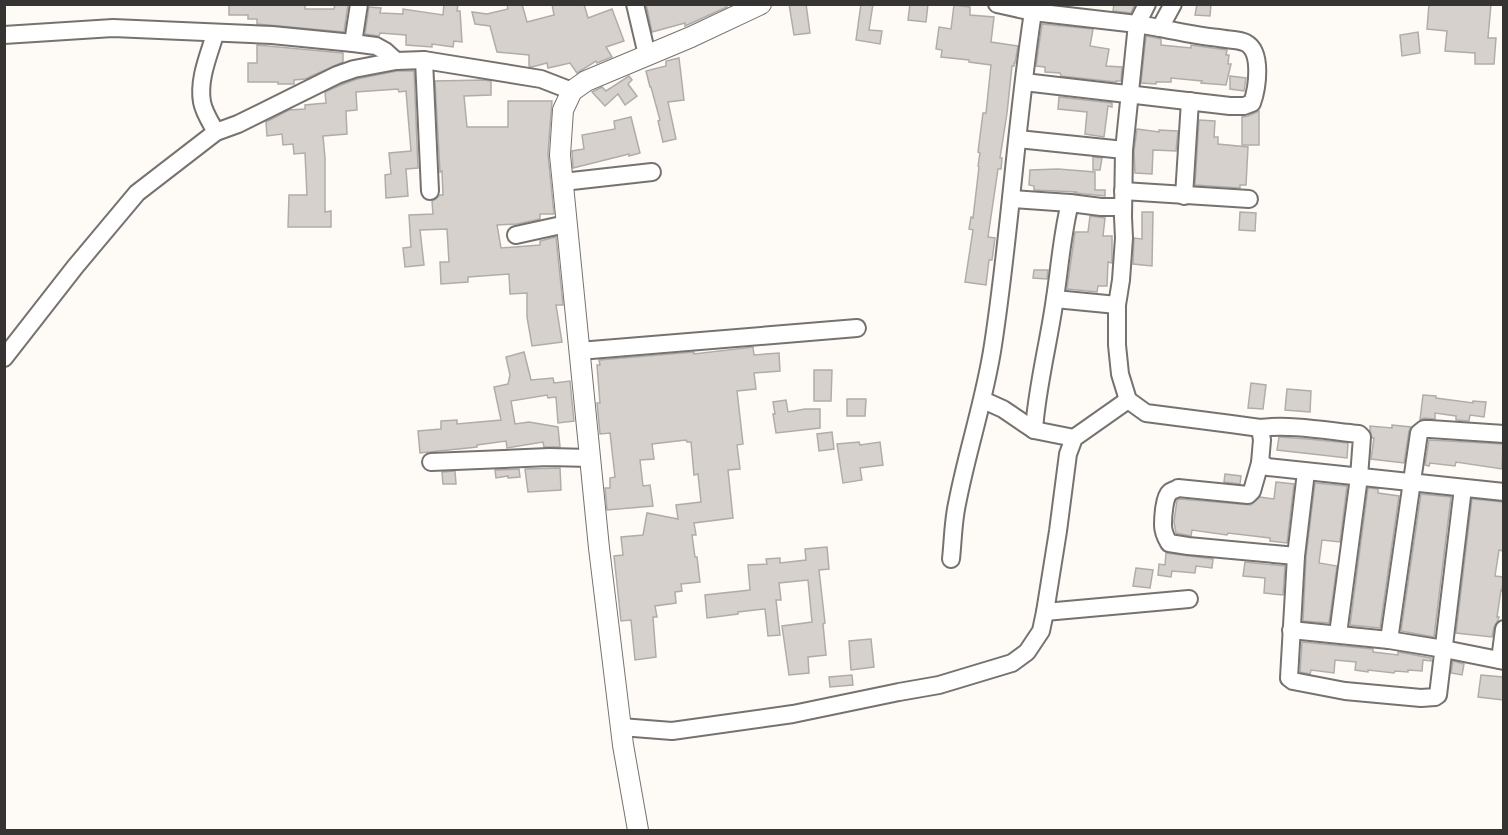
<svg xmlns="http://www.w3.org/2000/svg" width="1508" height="835" font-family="'Noto Sans',sans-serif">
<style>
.building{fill:#d6d1cd;stroke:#b0aca8;stroke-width:1.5}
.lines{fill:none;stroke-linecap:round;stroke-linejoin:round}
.minor-casing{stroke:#76726f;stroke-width:20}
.tertiary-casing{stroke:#76726f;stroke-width:22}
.minor{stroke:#fff;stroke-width:16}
.tertiary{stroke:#fff;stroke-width:20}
</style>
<rect width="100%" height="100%" fill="#fefaf6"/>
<g class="building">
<polygon points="229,4 305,4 305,9 334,9 335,4 348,4 344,32 257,24 257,19 248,19 248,15 229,15"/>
<polygon points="444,4 458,4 457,11 460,11 462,42 454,41 453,47 432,44 432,47 406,45 406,35 380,33 379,36 365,34 369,7 381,8 380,13 403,14 403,9 443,15"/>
<polygon points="507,4 522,4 527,22 554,15 552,4 584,4 588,18 612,9 624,41 606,47 612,57 597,63 596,61 577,73 570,63 548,68 547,63 532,67 529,66 529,55 497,52 490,26 475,24 472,12 487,14 508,9"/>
<polygon points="646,4 726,4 727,7 685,26 685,23 652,32"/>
<polygon points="789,4 806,4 810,33 794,35"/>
<polygon points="861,4 873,4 869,30 882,31 880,44 856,40"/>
<polygon points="910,4 928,4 926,22 908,20"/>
<polygon points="1114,4 1135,4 1131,13 1113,11"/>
<polygon points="1197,4 1211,4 1210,16 1195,15"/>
<polygon points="1429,4 1491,4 1488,38 1496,38 1494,64 1475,64 1475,53 1445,51 1447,31 1427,29"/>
<polygon points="954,5 970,7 970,15 994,17 991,42 1018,46 1015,63 1014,63 1014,66 1012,66 1007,113 1000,158 1002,158 1001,169 998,169 988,237 995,238 992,260 989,260 986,285 965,282 973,230 969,229 971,217 973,218 979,167 978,166 980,153 978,152 983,113 986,113 991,65 969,62 969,60 941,57 942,50 936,49 939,27 951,29"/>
<polygon points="1042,24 1093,29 1090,46 1109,49 1106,66 1122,67 1121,81 1116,81 1116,82 1061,76 1060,73 1045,72 1045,67 1036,66"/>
<polygon points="1418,32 1420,53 1402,56 1400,35"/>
<polygon points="1146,36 1161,39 1161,45 1191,48 1191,45 1227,50 1226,55 1229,55 1228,64 1231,64 1226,85 1201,83 1202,81 1171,78 1171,82 1156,82 1156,84 1141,83"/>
<polygon points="257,45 343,53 343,62 305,79 294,80 294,84 278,84 278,82 248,82 248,63 257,63"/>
<polygon points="679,58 684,100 668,102 676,139 663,142 658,121 660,120 651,87 650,87 646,71 666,66 666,61"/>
<polygon points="397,71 414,71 418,168 406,169 408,196 386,198 385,175 391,174 389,153 411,151 406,91 399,92 398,89 356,92 357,110 346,111 347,134 323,136 325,158 325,212 331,211 331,227 288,227 289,195 307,195 305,153 294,154 293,144 283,145 282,134 267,136 266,122 289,110 305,109 305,105 326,103 325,92 341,85 357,79"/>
<polygon points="629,76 632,80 628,84 637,96 625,105 618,94 605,106 592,92 602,87 606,91"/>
<polygon points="1230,76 1246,78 1244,91 1230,89"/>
<polygon points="484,80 491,81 491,95 464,96 467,127 508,127 508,101 552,101 548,154 554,214 540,214 540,219 517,224 497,225 501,248 540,245 540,241 556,237 563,305 556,305 562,342 532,346 527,317 527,293 510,294 509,274 468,277 468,282 441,284 440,262 449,262 447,229 420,230 424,265 405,267 403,248 411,247 409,215 433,214 432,201 436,199 440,195 443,195 442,171 440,172 435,81"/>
<polygon points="1059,97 1112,103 1112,107 1108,106 1104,137 1085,134 1087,112 1058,109"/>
<polygon points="1259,111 1259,145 1242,145 1242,117 1248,116"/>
<polygon points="631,117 640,153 629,156 629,154 573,168 572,151 584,149 582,135 615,129 614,121"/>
<polygon points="1199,120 1215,121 1214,137 1218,137 1218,144 1248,147 1246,185 1240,185 1240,188 1195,185"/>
<polygon points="1137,129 1159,132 1159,130 1178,131 1176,151 1153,150 1152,174 1135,173 1134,151"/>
<polygon points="1093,157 1102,158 1100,170 1093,170"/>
<polygon points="1058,169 1095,172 1095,190 1105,190 1105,196 1075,193 1076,192 1034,190 1034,186 1029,185 1030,170"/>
<polygon points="1142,212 1153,212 1152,266 1133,264 1134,238 1142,239"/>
<polygon points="1240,212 1256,213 1255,231 1239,230"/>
<polygon points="1090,216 1105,218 1103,236 1112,236 1112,263 1108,262 1107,286 1098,286 1097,292 1067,289 1075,232 1088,232"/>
<polygon points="1034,270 1048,270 1047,279 1033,278"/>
<polygon points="753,347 754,355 779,353 780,371 754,373 756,389 737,391 743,444 737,445 740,469 728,470 733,518 694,523 696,535 692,535 695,557 697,557 700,582 681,584 682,591 675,592 676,603 655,606 657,617 653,617 656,657 635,660 631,620 621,621 614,556 623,555 621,537 643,535 647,513 678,519 676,505 701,502 698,474 694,475 691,442 687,442 686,440 652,444 654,459 640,460 643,486 650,485 653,506 607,510 605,488 610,488 610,478 615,477 610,433 600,434 597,403 600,403 597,365 600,365 599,360 694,352 694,354"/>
<polygon points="524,352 531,380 553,378 554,383 570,381 574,421 558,423 556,397 548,398 547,395 511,401 515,424 529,422 558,427 560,447 544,447 543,442 507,448 506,441 477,445 477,447 420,453 418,431 441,429 441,421 457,420 457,424 501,420 494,387 508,384 510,375 506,357"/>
<polygon points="814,370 832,370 831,401 814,401"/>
<polygon points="1251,383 1266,385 1263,409 1248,408"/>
<polygon points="1287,389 1311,391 1310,412 1285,410"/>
<polygon points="1423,395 1436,396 1436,398 1473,403 1473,401 1486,402 1484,417 1470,415 1469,421 1456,420 1456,416 1435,413 1435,419 1424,418 1420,420"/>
<polygon points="847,399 866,399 865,416 847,416"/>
<polygon points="786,400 788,412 805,409 820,409 820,428 776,433 773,414 775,414 773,402"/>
<polygon points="1392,425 1411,427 1409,431 1404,463 1371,459 1374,438 1372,438 1370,430 1370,426 1392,428"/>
<polygon points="832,432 834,449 819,451 817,434"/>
<polygon points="1279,437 1308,439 1348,443 1347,458 1277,450"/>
<polygon points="1429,440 1503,444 1502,469 1456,462 1455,466 1430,463 1429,466 1425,465"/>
<polygon points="859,442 860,445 880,442 883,465 860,468 862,480 843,483 837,444"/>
<polygon points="560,468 561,490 528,492 525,469"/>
<polygon points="519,469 520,477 508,478 508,476 496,478 495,470"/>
<polygon points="455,471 456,484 443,484 442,472"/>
<polygon points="1225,474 1241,476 1240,484 1224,482"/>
<polygon points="1276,482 1294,484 1287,543 1270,541 1270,538 1228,533 1227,535 1192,530 1191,536 1176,533 1174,522 1177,500 1180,499 1251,505 1260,497 1274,499"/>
<polygon points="1315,483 1347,486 1340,542 1322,540 1319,563 1337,566 1329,623 1303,621 1306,557"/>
<polygon points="1368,488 1378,489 1378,493 1399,496 1380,628 1350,625"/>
<polygon points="1421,494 1451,497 1434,637 1401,631"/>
<polygon points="1472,499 1503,502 1503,551 1499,550 1495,576 1503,577 1503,582 1502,591 1501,590 1497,617 1499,617 1498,620 1494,627 1492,637 1456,633"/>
<polygon points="827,547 829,569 819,570 825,623 823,624 826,655 808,657 809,673 789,675 782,626 812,622 808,580 779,583 781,600 776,600 780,635 768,636 765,609 738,612 738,614 707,618 705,595 750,590 748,565 767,564 766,559 780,558 780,563 806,560 805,549"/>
<polygon points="1166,553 1213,559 1212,568 1196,566 1195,573 1172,571 1171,577 1158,575 1159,564 1165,565"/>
<polygon points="1245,562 1285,566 1283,595 1264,593 1265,578 1243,576"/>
<polygon points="1136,568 1153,570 1150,588 1133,586"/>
<polygon points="871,639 874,667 851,670 849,641"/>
<polygon points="1302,642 1373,649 1373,652 1398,655 1398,652 1431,658 1431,661 1423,660 1422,671 1408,670 1408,672 1395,671 1394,673 1368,670 1368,672 1355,670 1356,662 1335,660 1334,673 1311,670 1310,674 1300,672"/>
<polygon points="1453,661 1464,664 1462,675 1451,673"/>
<polygon points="852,675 853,685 830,687 829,677"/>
<polygon points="1481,675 1503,677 1503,700 1478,697"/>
</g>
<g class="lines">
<defs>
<g id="minor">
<polyline points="635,4 647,55"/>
<polyline points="997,4 1033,12 1137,24 1160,28 1173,4"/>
<polyline points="1147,4 1137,24 1124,150 1123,217 1124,238 1121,280 1117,305 1117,345 1120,374 1128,400 1146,413 1231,424 1260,428 1262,440 1260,463 1268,467 1504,492"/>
<path d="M215,34c-6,21 -17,45 -13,68 2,11 9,21 14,30"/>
<polyline points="4,35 113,28 272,35 353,43 376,46 385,51 396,61"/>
<polyline points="353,43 359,4"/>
<polyline points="424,60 430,191"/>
<path d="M1024,82l206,24h14l8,-3c5,-14 11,-51 -6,-60 -7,-4 -19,-3 -27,-5 -20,-2 -40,-6 -59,-10"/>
<polyline points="1018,139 1124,150"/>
<polyline points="563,182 652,172"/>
<polyline points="1123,191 1249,199"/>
<polyline points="1184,196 1190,101"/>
<polyline points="1011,199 1070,203"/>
<polyline points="516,235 566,224"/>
<polyline points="1055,299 1117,305"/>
<polyline points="579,351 857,328"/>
<polyline points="4,358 75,267 137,193 216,132 238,124 337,75 354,69 396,61 424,60 541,79 572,91"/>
<polyline points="983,400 1003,409 1034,430 1074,438"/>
<path d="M1260,428c30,-4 68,3 99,6l3,3 -3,40 -21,157"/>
<path d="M1034,430c3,-44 15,-88 21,-132 5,-32 7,-64 15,-95l31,4h22"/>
<polyline points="431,462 549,457 590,458"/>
<path d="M1260,463l-8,28 -4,4 -70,-7c-1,1 -7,3 -8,4 -6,5 -7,26 -7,33 0,6 3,13 6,18l19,3 108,10"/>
<polyline points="1306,472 1296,556 1289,678 1293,681 1345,691 1421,698 1435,697 1438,695 1463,488"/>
<path d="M951,559c2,-18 2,-37 6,-55 10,-53 28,-105 36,-159 17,-110 23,-222 40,-333"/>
<polyline points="1045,612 1189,599"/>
<polyline points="1291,630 1389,640 1444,649 1504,661"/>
<polyline points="1389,640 1419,433 1424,429 1430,429 1504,434"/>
<polyline points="1500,660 1504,629"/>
<polyline points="621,727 672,731 793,714 899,692 939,685 1012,663 1027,652 1041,631 1045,612 1058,531 1068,454 1074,438 1128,400"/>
</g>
<polyline id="tertiary" points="638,830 623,745 599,548 560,155 563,110 572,91 586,81 691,37 761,4"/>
</defs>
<use href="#minor" class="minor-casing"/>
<use href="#tertiary" class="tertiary-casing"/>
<use href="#minor" class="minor"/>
<use href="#tertiary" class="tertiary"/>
</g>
<rect width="1508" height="835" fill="none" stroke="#353432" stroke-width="12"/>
</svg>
